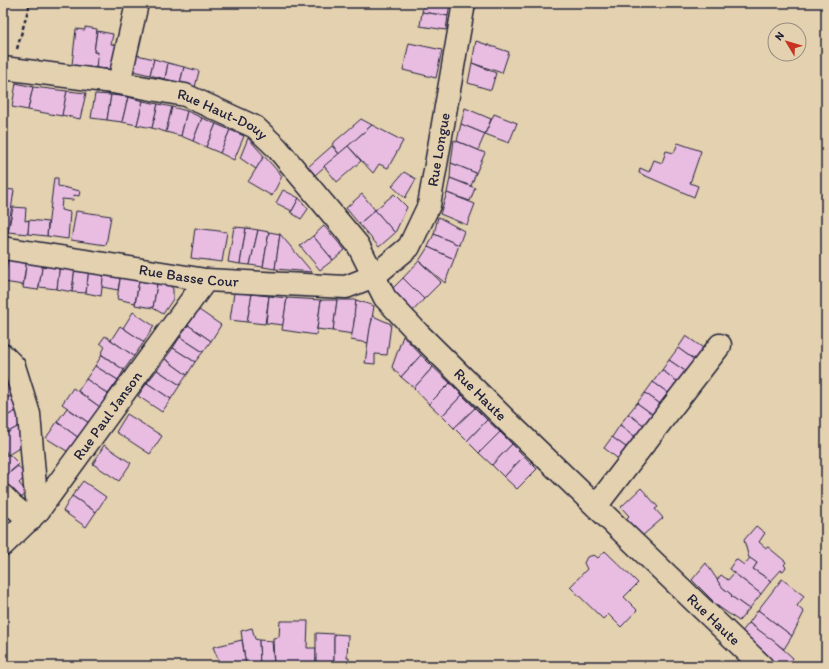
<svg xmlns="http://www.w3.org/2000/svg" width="829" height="669" font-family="Itim,sans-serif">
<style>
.building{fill:#e9bde2;stroke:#22223b}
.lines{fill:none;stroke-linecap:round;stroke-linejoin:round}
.minor-casing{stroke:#22223b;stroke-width:25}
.path{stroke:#22223b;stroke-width:2.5;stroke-dasharray:4 3;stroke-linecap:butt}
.minor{stroke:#e3d1af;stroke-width:22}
.labels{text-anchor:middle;stroke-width:4;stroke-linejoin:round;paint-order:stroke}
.street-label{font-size:15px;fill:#22223b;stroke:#e3d1af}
</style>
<rect width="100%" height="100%" fill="#e3d1af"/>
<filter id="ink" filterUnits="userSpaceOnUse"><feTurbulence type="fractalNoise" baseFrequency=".025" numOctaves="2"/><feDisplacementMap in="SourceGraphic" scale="8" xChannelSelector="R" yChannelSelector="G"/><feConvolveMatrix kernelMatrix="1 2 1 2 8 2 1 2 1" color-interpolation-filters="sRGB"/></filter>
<g filter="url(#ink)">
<g class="building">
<polygon points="424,3 450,3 448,16 422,12"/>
<polygon points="422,12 448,16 446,30 420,26"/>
<polygon points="85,27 97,29 94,52 98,52 96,68 72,65 76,29 85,30"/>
<polygon points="97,31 113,34 111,44 125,47 122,70 96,68 98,52 94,52"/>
<polygon points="476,41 509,52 502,73 472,63"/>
<polygon points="409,43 442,50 436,78 403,70"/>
<polygon points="137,55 154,59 150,75 133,71"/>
<polygon points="154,59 168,63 165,79 150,75"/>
<polygon points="168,63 184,67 180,83 165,79"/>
<polygon points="472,63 496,73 491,90 468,83"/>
<polygon points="184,67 199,71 195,87 180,83"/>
<polygon points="16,83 33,87 28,110 12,107"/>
<polygon points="33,87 67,91 62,116 28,110"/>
<polygon points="67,91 86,93 80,119 62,115"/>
<polygon points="95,94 111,95 107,120 91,118"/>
<polygon points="111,95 128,97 122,122 107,120"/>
<polygon points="128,97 143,101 137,125 122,122"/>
<polygon points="143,101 158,104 152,128 137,125"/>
<polygon points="158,104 172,107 166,132 152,128"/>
<polygon points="172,107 187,111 181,136 166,132"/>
<polygon points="465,108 491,119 485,134 461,124"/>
<polygon points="187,111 202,118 193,141 181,136"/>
<polygon points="494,114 517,123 509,143 485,134"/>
<polygon points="202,118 216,124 206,147 193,141"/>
<polygon points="361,119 372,125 339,154 332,144"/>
<polygon points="216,124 230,130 220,153 206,147"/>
<polygon points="461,124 485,134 478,150 457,141"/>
<polygon points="372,125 403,141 388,168 379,164 373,173 348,146"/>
<polygon points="230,130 244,136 234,160 220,153"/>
<polygon points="248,138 264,156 256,169 240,158"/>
<polygon points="454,140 485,153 476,173 451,163"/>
<polygon points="678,143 701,151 690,183 698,186 694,197 639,173 640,168 649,172 654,160 662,163 666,151 674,153"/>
<polygon points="332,146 339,154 315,175 308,167"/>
<polygon points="348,146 361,161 337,182 324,166"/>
<polygon points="264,156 282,176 272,196 248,182"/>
<polygon points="451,163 476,173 471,186 450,178"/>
<polygon points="404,172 416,179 405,198 392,186"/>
<polygon points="54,178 58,178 58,186 80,191 79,196 74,195 73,200 62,199 61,210 70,212 68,239 47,236"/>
<polygon points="450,178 475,188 470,201 447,193"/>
<polygon points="3,189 14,190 8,232 3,231"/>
<polygon points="283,190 299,198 292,211 276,203"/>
<polygon points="447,193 475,204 467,225 440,214"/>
<polygon points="362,194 375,210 359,224 346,208"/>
<polygon points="394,194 407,207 395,233 375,210"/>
<polygon points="299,198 308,209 301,219 290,212 292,211"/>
<polygon points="13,207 26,208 25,221 29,220 28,234 8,232"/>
<polygon points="375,210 395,233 379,247 359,224"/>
<polygon points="76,211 111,216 106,245 71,240"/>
<polygon points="438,217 464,231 459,245 434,234"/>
<polygon points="29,220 48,222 47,236 28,234"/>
<polygon points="324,226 345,250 333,260 313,236"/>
<polygon points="234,227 246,228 240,264 228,262"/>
<polygon points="195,228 227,232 222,262 191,258"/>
<polygon points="246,228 258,230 250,265 240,264"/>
<polygon points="258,230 269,232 263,267 250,265"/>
<polygon points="269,232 280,234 275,269 263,267"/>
<polygon points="280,234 312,272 275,269"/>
<polygon points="434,234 459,245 454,259 428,247"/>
<polygon points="313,236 333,260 320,270 300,246"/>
<polygon points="428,247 454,259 445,283 419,261"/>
<polygon points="3,256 8,257 3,285"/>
<polygon points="8,257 27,259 23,285 4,282"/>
<polygon points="27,259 43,262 39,287 38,290 23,288"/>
<polygon points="419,261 441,282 424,299 403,278"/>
<polygon points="43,262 60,264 57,289 39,287"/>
<polygon points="60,264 75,267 72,292 57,289"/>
<polygon points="75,267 89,269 86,293 72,292"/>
<polygon points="89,269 104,271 101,296 86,293"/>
<polygon points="104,271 121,273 118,290 102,287"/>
<polygon points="121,273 140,276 135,303 117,299"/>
<polygon points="140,276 158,279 153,308 135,305"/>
<polygon points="403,278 424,299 413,311 391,290"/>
<polygon points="158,279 165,280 173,289 173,299 163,314 153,308"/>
<polygon points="234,293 252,294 247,322 230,320"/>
<polygon points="252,294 269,296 265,324 247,322"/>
<polygon points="269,296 287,298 283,325 266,323"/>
<polygon points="287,298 321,300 316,335 282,330"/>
<polygon points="321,300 337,300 333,331 317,329"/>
<polygon points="337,300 356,300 353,334 333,331"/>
<polygon points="356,300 374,306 368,343 351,340 355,316 354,316"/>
<polygon points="199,310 221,325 211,341 188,325"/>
<polygon points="133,312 154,326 144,342 123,328"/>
<polygon points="373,316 391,324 387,355 375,354 375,364 365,363 370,328"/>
<polygon points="188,325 211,341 203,352 180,337"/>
<polygon points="120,326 144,342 134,356 111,340"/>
<polygon points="105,336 134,356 124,370 101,354 105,347 100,343"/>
<polygon points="403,336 421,355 401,377 392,367"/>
<polygon points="686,336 709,352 700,364 678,348"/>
<polygon points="180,337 203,352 195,362 173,348"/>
<polygon points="173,348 195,362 187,375 165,359"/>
<polygon points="678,348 700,364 691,375 669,360"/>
<polygon points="102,355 124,370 118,380 95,366"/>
<polygon points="421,355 433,367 414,388 401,377"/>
<polygon points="165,359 187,375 180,385 157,370"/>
<polygon points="669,360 691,375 683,386 662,370"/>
<polygon points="95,366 118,380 108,394 86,379"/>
<polygon points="433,367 450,383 429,404 414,388"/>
<polygon points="157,370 180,385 171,399 147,383"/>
<polygon points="662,370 683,386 674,397 653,382"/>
<polygon points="8,379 13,395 3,400 3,382"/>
<polygon points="86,379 108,394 100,407 78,391"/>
<polygon points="653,382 674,397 666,408 645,393"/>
<polygon points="147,383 171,399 162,412 138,396"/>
<polygon points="450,383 462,395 442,416 429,404"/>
<polygon points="73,388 100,407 89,423 62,404"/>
<polygon points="645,393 666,408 659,419 637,403"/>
<polygon points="13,395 18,410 3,418 3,400"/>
<polygon points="462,395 475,408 454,428 442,416"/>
<polygon points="637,403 659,419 651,430 628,414"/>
<polygon points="67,408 89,423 79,438 57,422"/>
<polygon points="475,408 487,420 467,441 454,428"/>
<polygon points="18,410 21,425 3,435 3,418"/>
<polygon points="127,414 162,436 150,454 116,432"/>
<polygon points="628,414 651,430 642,442 620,425"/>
<polygon points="487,420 500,432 479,453 467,441"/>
<polygon points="57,422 79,438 70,453 46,438"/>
<polygon points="21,425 24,445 8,455 3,447 3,435"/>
<polygon points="620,425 642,442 634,453 612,437"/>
<polygon points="500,432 512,444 492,465 479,453"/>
<polygon points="612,437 634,453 625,464 604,448"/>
<polygon points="512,444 524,456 504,477 492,465"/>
<polygon points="104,445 131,463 119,481 93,464"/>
<polygon points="5,455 10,455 19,464 3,478 3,456"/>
<polygon points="524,456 537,469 517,489 504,477"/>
<polygon points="18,466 26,476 19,483 27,493 16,502 3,487 3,478"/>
<polygon points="83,481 106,497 96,512 72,496"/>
<polygon points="641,488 658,507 655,509 663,518 642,536 626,519 629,516 621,507"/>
<polygon points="72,496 96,512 86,527 63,511"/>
<polygon points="756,526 765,533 759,542 766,548 768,547 786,562 784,565 786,567 783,571 781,570 771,581 753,569 757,563 749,558 747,551 744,540"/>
<polygon points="605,551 638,583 624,597 637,610 621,627 608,614 603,619 570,587 587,569 584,563 587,557 594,555 598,558"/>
<polygon points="750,558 757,563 753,569 771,581 761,594 729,569 736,559 744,565"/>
<polygon points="706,563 722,587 732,595 731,596 749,609 739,621 712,602 713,601 692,580"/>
<polygon points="734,573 761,594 749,609 731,596 732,595 722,587 717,580 721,575 728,580"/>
<polygon points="782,579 804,596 797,606 804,612 792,636 758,610"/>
<polygon points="758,610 792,636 784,649 749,623"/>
<polygon points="280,621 308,621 307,648 316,648 316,666 274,666 273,638 279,637"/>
<polygon points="749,623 775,642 793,658 787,666 777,666 740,634"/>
<polygon points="252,628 255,639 259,640 260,666 246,666 241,631"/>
<polygon points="316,633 334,634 334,666 316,666"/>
<polygon points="334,634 348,635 347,658 349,658 349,666 334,666"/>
<polygon points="242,640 246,666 221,666 213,647"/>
<polygon points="259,640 272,641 274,666 260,666"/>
</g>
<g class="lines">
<defs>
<g id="minor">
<path id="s1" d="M3,68l110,14 72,13 70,32 22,21 81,97 27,53 34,36 87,86 256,246"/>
<polyline points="119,83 136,8"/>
<path id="s2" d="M3,248l203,32 140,7 28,-11 35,-29 20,-42 35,-202"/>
<polyline points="3,355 14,366 29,414 35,486 39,510"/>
<polyline points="3,496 13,506 30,520"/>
<polyline points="596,506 720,345"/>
<path id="s3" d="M3,545l36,-35 167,-230"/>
</g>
</defs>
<use href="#minor" class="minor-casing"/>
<polyline class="path" points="17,49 30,3"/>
<use href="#minor" class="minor"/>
</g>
</g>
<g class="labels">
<g class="street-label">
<text dy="5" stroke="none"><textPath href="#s1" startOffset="226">Rue Haut-Douy</textPath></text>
<text dy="5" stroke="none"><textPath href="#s2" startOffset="524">Rue Longue</textPath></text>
<text dy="5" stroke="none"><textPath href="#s2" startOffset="188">Rue Basse Cour</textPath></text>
<text dy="5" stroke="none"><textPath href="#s1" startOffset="613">Rue Haute</textPath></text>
<text dy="5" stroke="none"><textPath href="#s3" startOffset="167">Rue Paul Janson</textPath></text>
<text dy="5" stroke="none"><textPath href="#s1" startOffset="937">Rue Haute</textPath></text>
</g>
</g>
<rect width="829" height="669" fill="none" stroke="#e3d1af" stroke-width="16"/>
<rect x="8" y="8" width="813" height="653" fill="none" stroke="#22223b" stroke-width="1.5" filter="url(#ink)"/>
<g transform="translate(787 42) rotate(308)"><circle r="19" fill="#e3d1af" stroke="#968b81"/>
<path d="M0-3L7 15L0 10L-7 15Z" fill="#c8321e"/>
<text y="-6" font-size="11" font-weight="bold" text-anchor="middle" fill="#22223b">N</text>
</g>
</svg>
